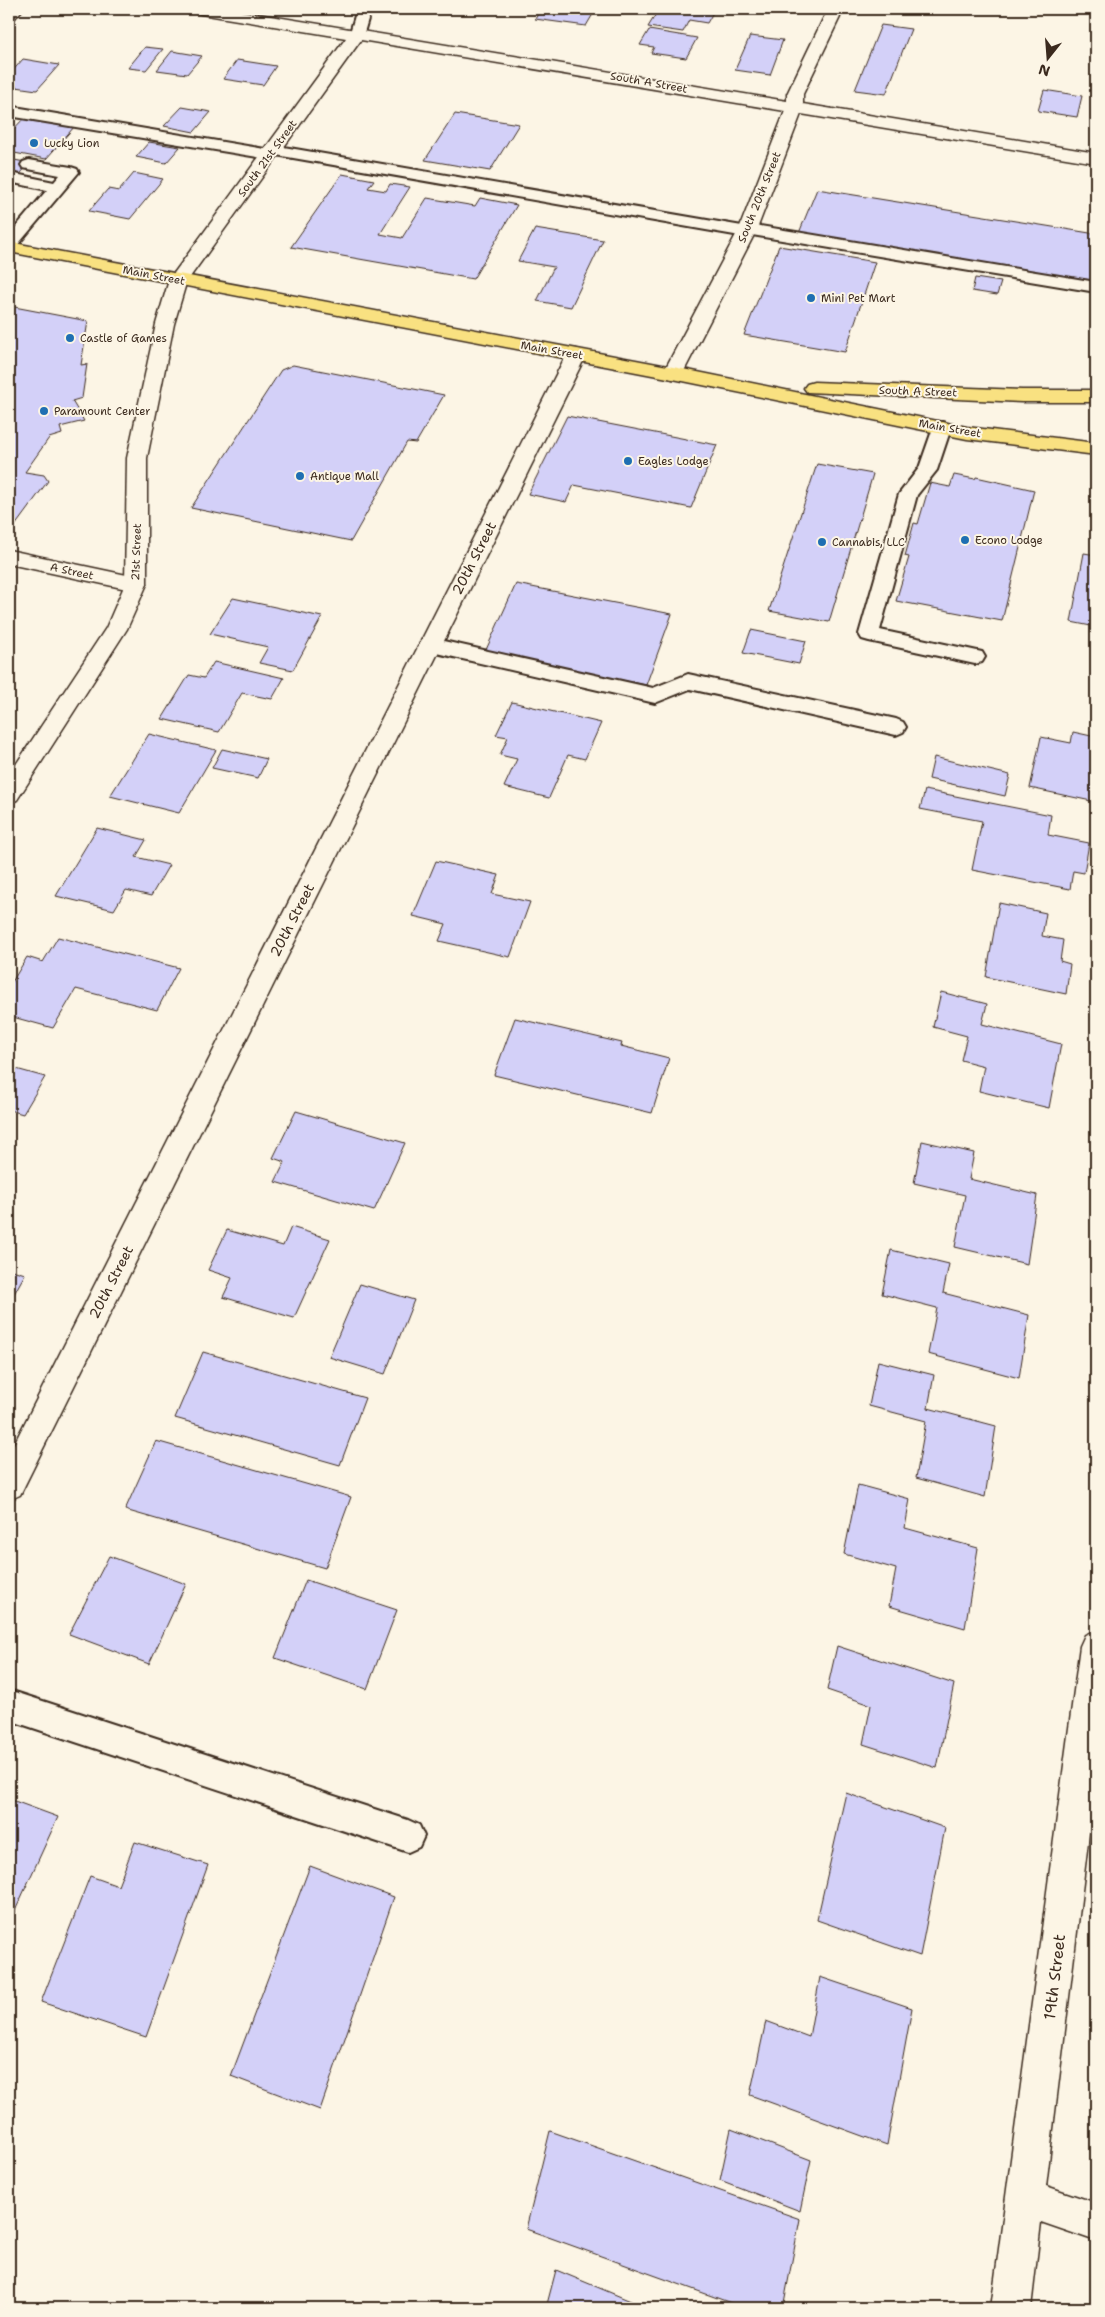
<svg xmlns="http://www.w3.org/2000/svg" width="1105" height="2317" font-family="'Shantell Sans',sans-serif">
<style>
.building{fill:#d3d0f8;stroke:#3b2a1e}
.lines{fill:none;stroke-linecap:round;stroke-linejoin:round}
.lane-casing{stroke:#3b2a1e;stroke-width:4}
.street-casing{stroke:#3b2a1e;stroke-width:3}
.secondary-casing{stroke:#3b2a1e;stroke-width:3}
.primary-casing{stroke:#3b2a1e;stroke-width:3}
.lane{fill:#fcf5e5;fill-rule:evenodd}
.street{fill:#fcf5e5;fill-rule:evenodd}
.secondary{fill:#fcf5e5;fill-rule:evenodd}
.primary{fill:#f9e181;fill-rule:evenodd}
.poi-dot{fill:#1f6fb2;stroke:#fcf5e5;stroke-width:2}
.labels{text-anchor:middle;stroke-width:4;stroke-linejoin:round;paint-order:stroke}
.far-street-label{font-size:11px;fill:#3b2a1e;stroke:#fcf5e5}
.far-poi-label{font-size:11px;fill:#3b2a1e;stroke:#fcf5e5;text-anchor:start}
.street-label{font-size:14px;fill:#3b2a1e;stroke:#fcf5e5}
.near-street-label{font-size:16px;fill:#3b2a1e;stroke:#fcf5e5}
</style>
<rect width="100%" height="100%" fill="#fcf5e5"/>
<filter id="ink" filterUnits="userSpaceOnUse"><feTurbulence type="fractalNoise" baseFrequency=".02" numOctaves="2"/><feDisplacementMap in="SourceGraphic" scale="10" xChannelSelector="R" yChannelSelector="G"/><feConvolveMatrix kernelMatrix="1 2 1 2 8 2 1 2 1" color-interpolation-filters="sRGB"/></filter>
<g filter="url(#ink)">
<g class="building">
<polygon points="541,9 596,9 586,26 535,19"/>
<polygon points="659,9 689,13 691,9 715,9 707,23 689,20 683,32 648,27"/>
<polygon points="881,25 911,29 886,94 855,90"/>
<polygon points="649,30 697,38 686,58 651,53 654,47 640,45"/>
<polygon points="750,36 783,40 770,75 735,70"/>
<polygon points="145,47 163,49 146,70 128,68"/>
<polygon points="172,51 202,56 187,74 157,70"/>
<polygon points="23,59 59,65 37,90 9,86 9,75"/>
<polygon points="237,60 276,66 263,85 223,79"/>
<polygon points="1044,90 1082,96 1077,117 1038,111"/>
<polygon points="182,107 211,112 194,132 164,126"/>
<polygon points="455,114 519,124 490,171 425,160"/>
<polygon points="25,117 75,126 46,159 9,152 9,134"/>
<polygon points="149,142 180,147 166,163 136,157"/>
<polygon points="9,159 30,163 9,186"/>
<polygon points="134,173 163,179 130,219 89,211 108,189 119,191"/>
<polygon points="342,174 374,180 368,188 386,191 390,184 410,187 380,234 402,238 427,198 475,206 480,198 517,205 473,279 291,247"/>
<polygon points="817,189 1096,234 1096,283 799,233"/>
<polygon points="535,229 603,240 571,307 537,301 554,267 518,261"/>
<polygon points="779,246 875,262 845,352 744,335"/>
<polygon points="975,278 1001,282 997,295 972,291"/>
<polygon points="9,306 88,321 81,365 87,364 82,398 72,401 84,421 60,427 62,434 49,438 25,472 44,475 48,481 12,530 9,529"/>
<polygon points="293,365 444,395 416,443 407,442 351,541 191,508 281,370"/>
<polygon points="567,416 717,445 691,508 574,485 566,502 528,494"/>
<polygon points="817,464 873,474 829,622 769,611"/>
<polygon points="954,475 975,479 976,477 1034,490 1002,621 896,601 909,557 905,556 914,523 918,524 930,483 950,487"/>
<polygon points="1084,553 1096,555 1096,627 1071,622"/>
<polygon points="516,584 672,614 646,685 485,652"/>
<polygon points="233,598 322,617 293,670 259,663 268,647 210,634"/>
<polygon points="751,630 806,641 799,664 743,653"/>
<polygon points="214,662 284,678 272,699 242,693 219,732 162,719 189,675 204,678"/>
<polygon points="512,702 601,723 585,759 568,755 549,798 504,787 517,759 500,755 508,737 496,735"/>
<polygon points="1073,732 1096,737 1096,802 1030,788 1041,737 1071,743"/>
<polygon points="149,734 216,750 179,813 110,796"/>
<polygon points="222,749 267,759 258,778 212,768"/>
<polygon points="934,757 1010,775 1005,796 929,779"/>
<polygon points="925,790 1051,815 1048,835 1089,843 1084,873 1073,871 1070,889 972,870 982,821 920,809"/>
<polygon points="97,828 146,840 136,857 169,865 151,896 126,890 114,910 56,896"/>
<polygon points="436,861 499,875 492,894 530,902 510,957 439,941 446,924 413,916"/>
<polygon points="999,903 1046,913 1042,936 1063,940 1060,961 1070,964 1066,994 986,977"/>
<polygon points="58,937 179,968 157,1010 76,989 53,1028 9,1016 9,987 27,957 43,962"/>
<polygon points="941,992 987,1004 982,1024 1061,1044 1049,1108 979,1091 984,1066 961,1060 967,1036 933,1027"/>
<polygon points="515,1018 622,1043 621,1046 669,1058 652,1113 494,1075"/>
<polygon points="9,1067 45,1077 23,1114 9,1110"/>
<polygon points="296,1111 405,1143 374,1211 275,1182 285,1162 273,1158"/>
<polygon points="922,1141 974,1153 969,1179 1037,1195 1027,1264 955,1247 965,1195 914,1183"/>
<polygon points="291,1227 330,1239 294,1318 223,1297 232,1278 208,1270 227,1230 283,1246"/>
<polygon points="891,1250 949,1264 943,1293 1029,1315 1019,1378 928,1354 937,1308 882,1294"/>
<polygon points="9,1269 25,1274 9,1303"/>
<polygon points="360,1284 414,1300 385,1374 329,1357"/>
<polygon points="203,1352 365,1398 340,1465 175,1418"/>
<polygon points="878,1361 934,1375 928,1408 996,1426 985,1497 916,1478 926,1421 869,1406"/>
<polygon points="156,1441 351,1497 325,1568 125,1510"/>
<polygon points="858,1485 910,1499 905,1528 978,1548 965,1628 889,1606 896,1569 844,1554"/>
<polygon points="109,1556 186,1584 149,1664 69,1634"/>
<polygon points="306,1580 397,1610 367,1689 275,1658"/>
<polygon points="837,1646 954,1684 937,1768 863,1744 871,1705 827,1690"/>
<polygon points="846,1793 945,1828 920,1956 817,1920"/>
<polygon points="9,1799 58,1817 9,1924"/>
<polygon points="135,1842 208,1865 146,2037 41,2002 90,1876 118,1886"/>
<polygon points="310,1866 394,1897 320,2110 231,2076"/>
<polygon points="820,1977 912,2008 887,2145 750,2095 766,2021 809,2037"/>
<polygon points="731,2129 811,2160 800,2211 720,2180"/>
<polygon points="550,2131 800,2219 783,2308 745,2308 526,2229"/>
<polygon points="556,2270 638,2304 637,2308 546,2308"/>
</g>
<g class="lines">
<defs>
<g id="lane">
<polygon points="357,9 371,9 363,36 356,40 349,36"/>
<polygon points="9,106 265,149 272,145 742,226 748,224 1096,282 1096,292 752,235 746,237 276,155 269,159 9,116"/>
<polygon points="29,160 71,167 77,169 79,172 15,248 9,250 9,235 47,190 9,182 9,177 15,174 54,182 60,175 23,168 21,165 23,162"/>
<polygon points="942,422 948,424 951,428 937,470 917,495 880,630 982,652 985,657 982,662 975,664 869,641 862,639 859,634 899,494 919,468 933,428 936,424"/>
<polygon points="430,638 653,688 688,674 896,719 903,722 906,727 903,732 896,735 690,689 655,703 423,650 420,645 423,640"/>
<polygon points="9,1690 408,1820 419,1825 424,1836 419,1847 408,1852 9,1720"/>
</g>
<g id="street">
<polygon points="9,9 23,9 15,18 9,20"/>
<polygon points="193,9 228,9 787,101 787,94 824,17 826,14 838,14 840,17 803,94 803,104 1096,153 1096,163 801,114 757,229 683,373 680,377 673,379 666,377 663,373 739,229 785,111 361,40 185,284 178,286 171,284 169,280 346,38 201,14 195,12"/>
<polygon points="576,349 583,351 586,355 20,1495 9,1500 9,1454 566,355 569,351"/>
<polygon points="9,550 136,577 144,579 147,584 144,589 136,591 9,564"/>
<polygon points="1096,1630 1096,1776 1046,2186 1096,2203 1096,2241 1041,2222 1031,2308 991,2308 1080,1646 1085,1635"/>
</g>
<polygon id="secondary" points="178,274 185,276 187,280 174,324 147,458 147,584 127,629 17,800 9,803 9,775 106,628 125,584 127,458 156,324 169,280 171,276"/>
<g id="primary">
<polygon points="9,242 673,367 967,427 1096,443 1096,455 967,439 673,379 9,252"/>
<polygon points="814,382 1022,390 1096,390 1096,402 1022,402 807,392 804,388 807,384"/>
</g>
</defs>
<use href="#lane" class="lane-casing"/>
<use href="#street" class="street-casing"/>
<use href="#secondary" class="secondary-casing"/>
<use href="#primary" class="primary-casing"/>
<use href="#lane" class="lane"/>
<use href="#street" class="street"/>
<use href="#secondary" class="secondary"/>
<use href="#primary" class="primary"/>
</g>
</g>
<g class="poi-dot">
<circle cx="34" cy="143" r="5"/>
<circle cx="811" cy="298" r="5"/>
<circle cx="70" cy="338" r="5"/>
<circle cx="44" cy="411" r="5"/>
<circle cx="628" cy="461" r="5"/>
<circle cx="300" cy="476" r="5"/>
<circle cx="965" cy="540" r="5"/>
<circle cx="822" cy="542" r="5"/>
</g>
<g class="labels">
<g class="far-street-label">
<text transform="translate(649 82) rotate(10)" y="4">South A Street</text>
<text transform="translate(267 158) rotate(-54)" y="4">South 21st Street</text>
<text transform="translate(759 197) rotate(-68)" y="4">South 20th Street</text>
<text transform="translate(154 275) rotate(11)" y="4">Main Street</text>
<text transform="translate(552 350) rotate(10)" y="4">Main Street</text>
<text transform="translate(918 391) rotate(2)" y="4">South A Street</text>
<text transform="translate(950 428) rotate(10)" y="4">Main Street</text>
<text transform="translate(136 552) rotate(-88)" y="4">21st Street</text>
<text transform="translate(72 571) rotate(12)" y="4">A Street</text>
</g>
<g class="far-poi-label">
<text x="44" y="147">Lucky Lion</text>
<text x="821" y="302">Mini Pet Mart</text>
<text x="80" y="342">Castle of Games</text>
<text x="54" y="415">Paramount Center</text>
<text x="638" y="465">Eagles Lodge</text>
<text x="310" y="480">Antique Mall</text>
<text x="975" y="544">Econo Lodge</text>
<text x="832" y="546">Cannabis, LLC</text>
</g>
<g class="street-label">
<text transform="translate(474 558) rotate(-63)" y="5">20th Street</text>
<text transform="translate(292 920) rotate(-63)" y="5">20th Street</text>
<text transform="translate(111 1282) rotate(-63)" y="5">20th Street</text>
</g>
<g class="near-street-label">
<text transform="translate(1054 1977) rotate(-83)" y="6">19th Street</text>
</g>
</g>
<rect width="1105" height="2317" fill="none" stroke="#fcf5e5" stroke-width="30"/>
<rect x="15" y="15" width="1075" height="2287" fill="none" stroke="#3b2a1e" stroke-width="2" filter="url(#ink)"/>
<g transform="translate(1048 58) rotate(197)" stroke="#fcf5e5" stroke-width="4" paint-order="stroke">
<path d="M0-4L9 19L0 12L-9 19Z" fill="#3b2a1e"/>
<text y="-8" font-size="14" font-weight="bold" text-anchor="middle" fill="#3b2a1e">N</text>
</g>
</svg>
